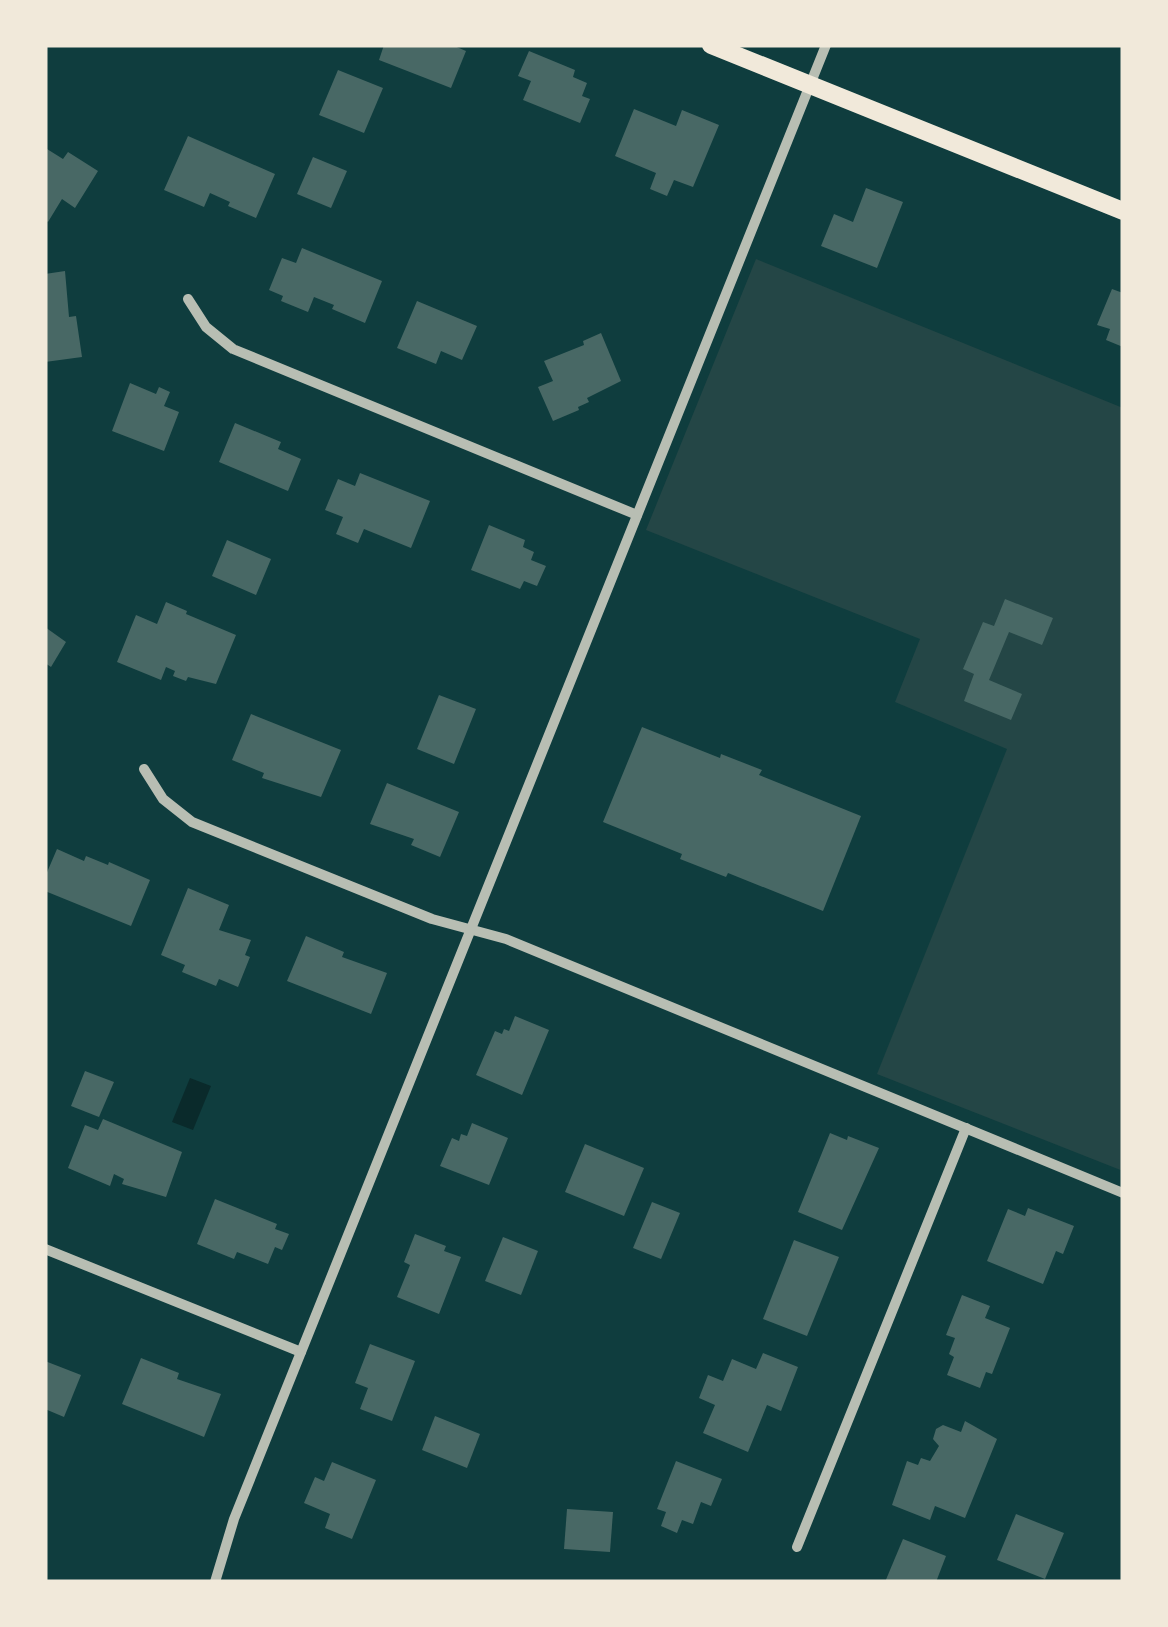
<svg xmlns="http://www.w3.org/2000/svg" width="1168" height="1627" font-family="'Open Sans',sans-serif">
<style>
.green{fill:#244646}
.water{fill:#0a2a2b}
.building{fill:#486865}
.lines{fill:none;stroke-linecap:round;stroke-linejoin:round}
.minor{stroke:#b8beb3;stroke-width:10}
.secondary{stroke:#f1e9da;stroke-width:18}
</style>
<rect width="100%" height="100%" fill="#0f3d3e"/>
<polygon class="green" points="756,259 1123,408 1123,1171 877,1074 1007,749 895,702 920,639 646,530"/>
<polygon class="water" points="190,1078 211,1086 193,1130 172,1122"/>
<g class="building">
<polygon points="384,45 452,45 466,51 451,88 379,60"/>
<polygon points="529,51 575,70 573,77 587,83 582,96 590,99 580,123 523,100 531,81 518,76"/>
<polygon points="338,70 383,88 364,133 319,115"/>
<polygon points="634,109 676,126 682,110 719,125 693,187 674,180 667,196 650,189 656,173 615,156"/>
<polygon points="188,136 275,174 256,218 228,206 230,202 210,193 204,207 164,190"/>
<polygon points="47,149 63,159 68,152 98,171 75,208 62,199 48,222 45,220"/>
<polygon points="313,157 347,171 331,208 297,194"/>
<polygon points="866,188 903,202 877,268 821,246 834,214 853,222"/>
<polygon points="302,248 382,281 365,323 332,309 334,305 314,297 308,312 281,301 283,296 269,290 282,258 296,263"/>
<polygon points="65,271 69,317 76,316 82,357 45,362 45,274"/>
<polygon points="1112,289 1123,293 1123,347 1106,340 1110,329 1097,325"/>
<polygon points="417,301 477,326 462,360 441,351 436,364 397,348"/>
<polygon points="601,333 621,381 587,398 589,402 578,407 579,410 553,421 538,387 553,381 544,361 584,345 583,341"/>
<polygon points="130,383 156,394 159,387 170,392 164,406 179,412 164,451 112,431"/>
<polygon points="235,423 281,442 278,449 301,459 288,491 219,462"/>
<polygon points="360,473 430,501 411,548 364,529 358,543 336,534 343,517 325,510 338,479 355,486"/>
<polygon points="489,525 525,540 523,547 534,552 531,560 546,566 537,586 524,581 520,589 471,570"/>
<polygon points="227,540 271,559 256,595 212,576"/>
<polygon points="1005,599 1053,618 1042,645 1009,632 989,680 1022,694 1011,720 964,701 974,674 963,669 983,622 994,626"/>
<polygon points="166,602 187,611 186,614 236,635 216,684 188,677 186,681 173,676 175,671 166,667 161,680 117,662 136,615 157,624"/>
<polygon points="45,627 66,642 51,667 45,663"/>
<polygon points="439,695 476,709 454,764 417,749"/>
<polygon points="251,714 341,750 321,797 262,778 264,773 232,760"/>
<polygon points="642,727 720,758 721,754 762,770 759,775 861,816 823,911 728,873 726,877 680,859 682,854 603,822"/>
<polygon points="387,783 459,812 440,857 411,845 414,839 370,824"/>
<polygon points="57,849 84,861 86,856 108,865 109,862 150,880 131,926 45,891 45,877"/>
<polygon points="188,888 229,905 219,930 251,940 245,955 250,957 238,987 219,979 216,986 182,972 185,965 161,955"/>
<polygon points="306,936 344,952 342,957 387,973 371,1014 287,981"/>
<polygon points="515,1016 549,1030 522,1095 476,1075 495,1031 502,1034 504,1029 509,1031"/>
<polygon points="85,1071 114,1082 99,1117 71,1106"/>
<polygon points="103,1119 182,1152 166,1197 122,1184 124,1179 114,1174 110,1186 68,1168 85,1125 98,1130"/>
<polygon points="472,1123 508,1138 489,1185 440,1166 452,1138 459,1141 461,1134 467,1136"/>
<polygon points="830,1133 847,1140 848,1136 879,1148 842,1230 798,1212"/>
<polygon points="585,1144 644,1168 624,1216 565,1192"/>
<polygon points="215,1199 277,1224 275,1229 289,1234 282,1250 275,1247 268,1264 237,1252 234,1259 197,1244"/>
<polygon points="652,1202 680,1213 661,1259 633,1248"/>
<polygon points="1028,1208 1074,1226 1063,1254 1056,1251 1043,1284 987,1261 1008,1209 1025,1216"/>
<polygon points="415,1234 446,1246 444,1251 461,1257 439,1314 397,1297 410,1265 404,1262"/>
<polygon points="503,1237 538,1251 521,1295 485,1281"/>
<polygon points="794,1240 839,1257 807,1336 763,1319"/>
<polygon points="962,1295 990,1306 985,1318 1010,1328 992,1374 986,1372 980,1388 947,1375 954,1357 949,1354 955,1338 946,1335"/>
<polygon points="370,1344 415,1361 392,1421 360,1409 368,1388 355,1383"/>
<polygon points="763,1353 798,1367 781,1411 767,1405 748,1452 703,1433 715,1405 699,1398 708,1375 723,1381 732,1359 756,1369"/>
<polygon points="141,1358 179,1373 177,1379 221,1394 204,1437 122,1404"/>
<polygon points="45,1361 81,1375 64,1417 45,1409"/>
<polygon points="435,1416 480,1434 467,1468 422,1450"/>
<polygon points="965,1421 997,1439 965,1518 935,1506 930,1520 892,1505 907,1461 918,1465 921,1458 930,1461 939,1446 933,1439 936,1429 943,1425 961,1432"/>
<polygon points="676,1461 722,1479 711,1506 701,1502 693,1524 682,1520 677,1533 661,1526 666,1512 657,1509"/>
<polygon points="332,1462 376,1480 352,1539 325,1528 330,1514 304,1503 315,1477 324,1481"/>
<polygon points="567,1509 613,1512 610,1552 564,1549"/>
<polygon points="1016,1514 1064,1533 1045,1579 997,1560"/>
<polygon points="903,1539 946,1556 936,1582 885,1582"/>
</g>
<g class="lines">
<g class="minor">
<polyline points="188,299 206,327 233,349 637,515"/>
<polyline points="144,769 163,799 192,822 432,919 506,939 1123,1193"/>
<polyline points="45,1249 301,1352"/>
<polyline points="797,1547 966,1128"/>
<polyline points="215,1582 234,1519 826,45"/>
</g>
<polyline class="secondary" points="711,45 1123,211"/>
</g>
<rect width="1168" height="1627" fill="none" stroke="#f1e9da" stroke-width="95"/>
</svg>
